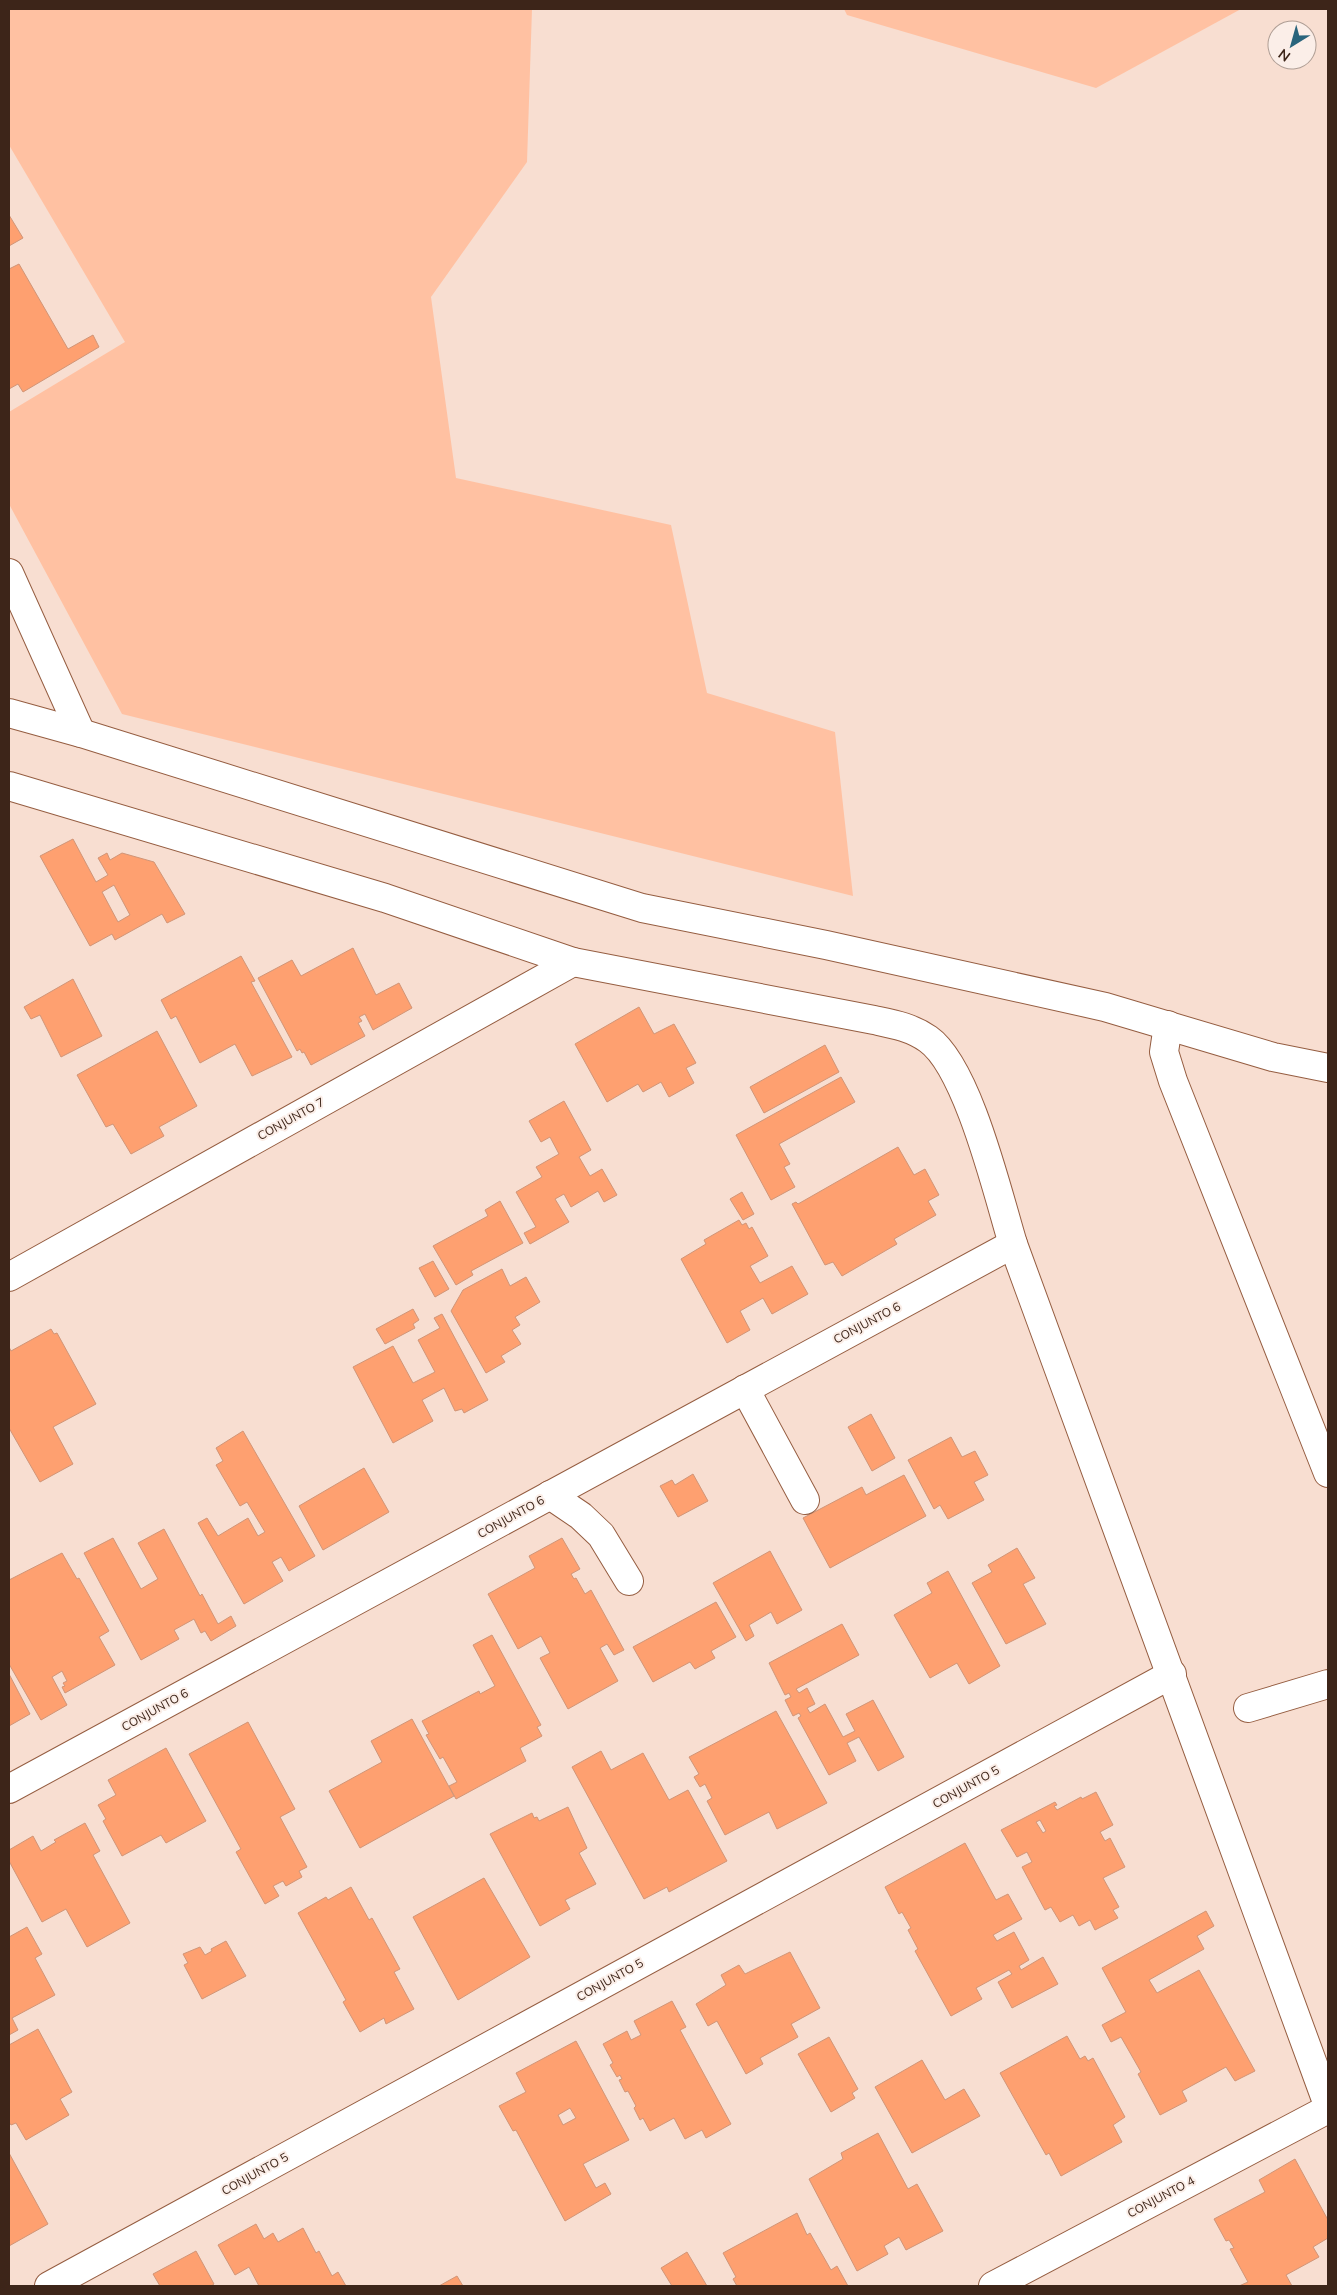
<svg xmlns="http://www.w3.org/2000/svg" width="1337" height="2295" font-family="Mulish,sans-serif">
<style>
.green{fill:#ffc1a2}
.building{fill:#fea070;stroke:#d19577;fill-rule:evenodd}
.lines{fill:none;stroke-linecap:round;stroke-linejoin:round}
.minor-casing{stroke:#955d41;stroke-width:30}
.minor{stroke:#fff;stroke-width:28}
.labels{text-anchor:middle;stroke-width:4;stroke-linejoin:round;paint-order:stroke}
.street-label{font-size:12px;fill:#3d2519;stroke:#fbeee8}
</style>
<rect width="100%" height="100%" fill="#f8ded1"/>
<g class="green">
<polygon points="9,9 532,9 527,162 431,297 456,478 671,525 707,693 835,732 853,896 122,714 9,504 9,412 125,342 9,145"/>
<polygon points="844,9 1241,9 1096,88 847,15"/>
</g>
<g class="building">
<polygon points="9,215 23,238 9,246"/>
<polygon points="19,264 68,349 93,335 99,347 23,392 18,384 9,389 9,269"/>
<path d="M73,839l23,43 12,-7 -10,-17 9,-5 3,7 12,-7 32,9 31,52 -18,9 -5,-9 -47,26 -3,-6 -22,12 -50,-90zM114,885l16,30 -12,7 -16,-30z"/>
<polygon points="353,948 376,995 399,983 412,1008 373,1030 365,1014 359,1017 362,1021 358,1023 365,1036 311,1065 304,1052 302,1053 300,1049 297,1051 258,978 292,960 301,976"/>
<polygon points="241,956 255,981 251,982 292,1057 252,1076 235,1044 200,1063 176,1016 171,1019 161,1000"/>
<polygon points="73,979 102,1036 61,1057 40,1015 31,1019 24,1007"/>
<polygon points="639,1007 654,1034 674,1024 696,1063 686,1068 694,1083 669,1097 661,1082 643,1092 638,1084 607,1102 575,1044"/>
<polygon points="157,1031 197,1106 159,1127 164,1136 131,1154 113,1124 106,1127 77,1075"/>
<polygon points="825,1045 839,1072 764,1113 750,1087"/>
<polygon points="841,1077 855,1102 779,1144 790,1164 784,1167 795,1187 771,1200 736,1135"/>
<polygon points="564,1101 591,1150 579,1157 590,1176 602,1169 617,1195 604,1202 598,1191 571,1207 564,1194 555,1199 569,1222 530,1244 524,1233 536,1227 516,1192 542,1177 536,1167 559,1154 550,1137 541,1142 529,1121"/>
<polygon points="898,1147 914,1175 925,1169 939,1195 928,1201 936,1215 894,1239 897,1244 842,1276 833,1262 825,1265 792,1204 796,1202 798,1204"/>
<polygon points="742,1192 754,1214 743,1220 730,1199"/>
<polygon points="500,1201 523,1243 471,1271 473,1275 456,1285 433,1246 488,1216 485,1210"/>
<polygon points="739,1220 742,1225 746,1223 749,1229 752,1227 768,1256 750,1266 760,1283 792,1266 808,1294 772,1314 763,1298 740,1311 750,1330 727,1343 681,1259 706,1244 704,1240"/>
<polygon points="433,1261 449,1289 435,1297 419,1268"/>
<polygon points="502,1269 510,1286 526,1277 540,1302 515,1317 520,1325 512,1330 521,1344 501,1356 505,1362 486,1373 451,1311 463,1290"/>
<polygon points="413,1309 419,1320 413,1324 415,1328 385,1344 376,1329"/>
<polygon points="442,1314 488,1400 464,1413 462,1409 455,1411 444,1388 422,1400 433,1421 393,1443 353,1367 393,1346 413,1383 435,1372 418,1340 440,1328 434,1318"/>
<polygon points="51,1329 54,1334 57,1333 96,1404 53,1427 73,1464 40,1482 9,1428 9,1347 11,1351"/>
<polygon points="871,1414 895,1458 872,1471 848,1427"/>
<polygon points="243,1431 315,1556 289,1571 281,1557 272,1562 283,1581 244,1604 198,1523 207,1518 218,1536 248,1518 258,1536 265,1532 247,1502 240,1506 216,1465 223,1461 216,1448"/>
<polygon points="951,1437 962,1457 975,1451 988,1475 974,1482 984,1500 948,1519 940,1505 934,1509 908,1460"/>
<polygon points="364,1468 389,1512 323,1550 299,1506"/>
<polygon points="693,1474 708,1501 678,1517 660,1486 672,1480 675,1485"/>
<polygon points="904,1475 926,1516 830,1568 803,1518 862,1487 866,1495"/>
<polygon points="164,1529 200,1596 202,1594 218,1624 231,1616 236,1626 211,1641 205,1631 201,1633 194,1619 174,1630 179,1639 141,1660 84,1553 113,1538 141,1589 158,1579 138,1543"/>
<polygon points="562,1538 580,1569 571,1574 574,1579 576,1578 585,1594 591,1590 624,1650 614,1655 607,1644 600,1648 618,1681 568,1709 540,1658 550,1653 541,1636 518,1649 488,1594 535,1568 529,1556"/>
<polygon points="1017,1548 1035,1578 1023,1584 1046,1624 1006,1644 972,1583 992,1572 988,1565"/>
<polygon points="770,1551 802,1610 777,1624 771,1612 749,1625 754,1636 746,1641 713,1583"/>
<polygon points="62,1553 77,1579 79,1578 109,1631 99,1637 115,1665 65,1693 62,1687 65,1686 63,1683 67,1681 62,1671 52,1677 67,1705 41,1720 9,1664 9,1580"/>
<polygon points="948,1571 1000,1666 969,1684 957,1663 930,1678 894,1615 932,1593 927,1583"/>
<polygon points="716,1602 736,1637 711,1651 715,1658 695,1669 690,1662 653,1682 633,1647"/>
<polygon points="842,1624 859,1655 796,1689 799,1693 807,1688 815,1704 807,1708 810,1713 825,1704 843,1737 855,1731 846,1714 873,1700 904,1757 878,1771 859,1737 847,1743 856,1761 829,1775 798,1718 801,1716 799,1713 793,1716 785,1700 791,1697 789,1693 785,1695 769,1663"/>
<polygon points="492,1635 541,1725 537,1727 542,1736 520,1748 526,1761 456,1799 449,1786 457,1782 443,1757 440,1759 426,1735 429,1734 422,1721 479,1691 480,1694 495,1686 473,1645"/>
<polygon points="9,1674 30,1714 9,1726"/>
<polygon points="776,1711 827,1803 777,1829 769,1812 725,1835 707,1801 712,1798 705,1784 700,1787 694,1777 699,1774 689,1757"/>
<polygon points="412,1719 454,1796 360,1848 329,1791 382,1762 371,1741"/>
<polygon points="248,1722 295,1809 280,1817 307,1867 299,1871 302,1877 286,1886 283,1881 273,1886 279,1896 265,1904 236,1852 241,1849 189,1754"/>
<polygon points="166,1748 206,1821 166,1843 161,1835 122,1856 103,1821 106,1819 98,1805 116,1795 108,1780"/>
<polygon points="601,1751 611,1770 643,1753 669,1800 688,1790 727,1861 669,1892 667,1887 644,1899 572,1767"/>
<path d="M1096,1792l17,33 -13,7 5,9 5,-3 15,29 -22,11 16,29 -6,3 5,8 -23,12 -5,-10 -11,6 -6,-11 -13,7 -9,-15 -6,3 -23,-43 10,-5 -5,-10 -10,5 -16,-27 54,-28 2,3 -3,1 3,4 24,-13 1,2zM1040,1820l6,11 -3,2 -7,-11z"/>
<polygon points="568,1807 587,1848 579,1853 596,1884 565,1900 570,1909 540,1926 490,1834 532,1813 534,1818 537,1817 539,1821"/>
<polygon points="85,1823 100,1851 93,1855 130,1923 87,1947 66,1909 42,1922 9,1861 9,1850 33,1836 41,1851 56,1842 54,1840"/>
<polygon points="965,1843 996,1900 1008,1894 1022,1919 993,1935 997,1941 1014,1932 1029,1960 1019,1966 1021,1970 1043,1957 1058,1984 1012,2008 998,1982 1012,1974 1009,1970 976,1988 982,1999 951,2016 915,1951 918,1949 908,1930 911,1928 902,1912 899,1914 885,1887"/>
<polygon points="484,1878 530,1957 458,2000 413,1917"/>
<polygon points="351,1887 369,1920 372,1918 400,1969 394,1972 414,2009 386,2024 384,2018 360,2032 343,2002 346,2000 298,1913 326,1897 328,1900"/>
<polygon points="1206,1911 1214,1926 1197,1936 1204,1949 1149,1980 1157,1993 1199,1970 1255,2071 1235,2081 1226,2067 1182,2091 1187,2101 1160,2115 1138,2074 1141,2072 1121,2037 1111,2042 1102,2025 1126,2012 1102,1968"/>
<polygon points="27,1927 42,1954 35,1958 55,1995 12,2018 18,2030 9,2035 9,1937"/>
<polygon points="226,1941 246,1976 202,1999 184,1965 188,1963 183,1954 200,1947 205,1955 212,1951 211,1949"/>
<polygon points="790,1952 820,2008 791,2024 798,2037 760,2058 763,2064 746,2074 717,2021 708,2026 696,2004 726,1985 721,1975 739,1965 745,1974"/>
<polygon points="672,2001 686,2027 680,2030 731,2124 706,2138 702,2130 685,2139 674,2118 650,2131 643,2118 640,2120 634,2108 636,2106 628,2091 625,2092 619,2080 622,2079 620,2075 617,2077 610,2065 613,2063 603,2044 627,2031 631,2040 641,2035 634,2021"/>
<polygon points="38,2029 72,2092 60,2099 69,2115 26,2140 16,2123 11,2125 9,2122 9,2045"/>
<polygon points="1067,2036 1080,2059 1085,2056 1088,2061 1093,2058 1125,2117 1113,2125 1122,2142 1061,2176 1049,2153 1046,2155 1000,2073"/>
<polygon points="829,2037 858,2089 852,2093 855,2098 831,2112 798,2054"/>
<path d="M576,2041l53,99 -46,24 13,24 9,-5 6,11 -46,27 -49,-91 -3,1 -14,-25 27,-14 -10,-19zM570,2108l6,10 -13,7 -5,-10z"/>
<polygon points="922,2060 945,2100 964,2089 980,2116 912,2153 875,2087"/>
<polygon points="878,2133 908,2189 917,2184 943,2231 906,2250 899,2237 884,2246 888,2254 857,2271 809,2179 843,2159 841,2153"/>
<polygon points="9,2153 48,2224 9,2246"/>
<polygon points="1295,2159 1328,2220 1328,2238 1313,2247 1319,2257 1286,2275 1292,2286 1239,2286 1248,2282 1230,2249 1234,2248 1229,2240 1226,2241 1214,2219 1265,2192 1259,2180"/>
<polygon points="797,2213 807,2235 810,2233 831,2270 837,2266 848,2286 737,2286 733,2279 736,2277 723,2253"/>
<polygon points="256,2224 264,2239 273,2233 278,2242 303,2228 316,2253 319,2251 332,2276 338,2272 346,2286 259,2286 249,2267 235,2275 218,2245"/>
<polygon points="196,2251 214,2284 211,2286 160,2286 153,2274"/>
<polygon points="687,2252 707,2286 672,2286 661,2268"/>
<polygon points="457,2276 463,2286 439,2286"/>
</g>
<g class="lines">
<defs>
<g id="minor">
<polyline points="9,573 81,733"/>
<polyline points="9,713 81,733 642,908 826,945 1105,1007 1273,1057 1328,1068"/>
<path d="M9,786l376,112 188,64 301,58c19,4 37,7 54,19 40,28 70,156 85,205l315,861"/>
<polyline points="1168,1025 1164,1052 1173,1081 1328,1473"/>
<polyline points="9,1277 573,962"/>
<polyline points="745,1389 805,1500"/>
<polyline points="550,1495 581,1516 601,1535 629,1581"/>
<polyline points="1248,1708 1328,1684"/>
<polyline points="9,1789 1013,1244"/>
<polyline points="49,2286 1172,1674"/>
<polyline points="993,2286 1328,2109"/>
</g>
</defs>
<use href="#minor" class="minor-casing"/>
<use href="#minor" class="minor"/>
</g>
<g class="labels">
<g class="street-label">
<text transform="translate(291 1119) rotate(-29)" y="4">CONJUNTO 7</text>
<text transform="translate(867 1323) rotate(-28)" y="4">CONJUNTO 6</text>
<text transform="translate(511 1517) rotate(-29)" y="4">CONJUNTO 6</text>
<text transform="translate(155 1710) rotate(-29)" y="4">CONJUNTO 6</text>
<text transform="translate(966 1787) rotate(-29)" y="4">CONJUNTO 5</text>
<text transform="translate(610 1980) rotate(-29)" y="4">CONJUNTO 5</text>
<text transform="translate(255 2174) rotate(-29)" y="4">CONJUNTO 5</text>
<text transform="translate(1161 2197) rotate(-28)" y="4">CONJUNTO 4</text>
</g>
</g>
<rect width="1337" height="2295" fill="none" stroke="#3d2519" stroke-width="20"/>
<g transform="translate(1292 45) rotate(217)"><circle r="24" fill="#fbeee8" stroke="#af9e95"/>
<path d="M0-4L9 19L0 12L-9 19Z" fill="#29647c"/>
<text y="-8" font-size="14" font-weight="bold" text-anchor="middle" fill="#3d2519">N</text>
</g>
</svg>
